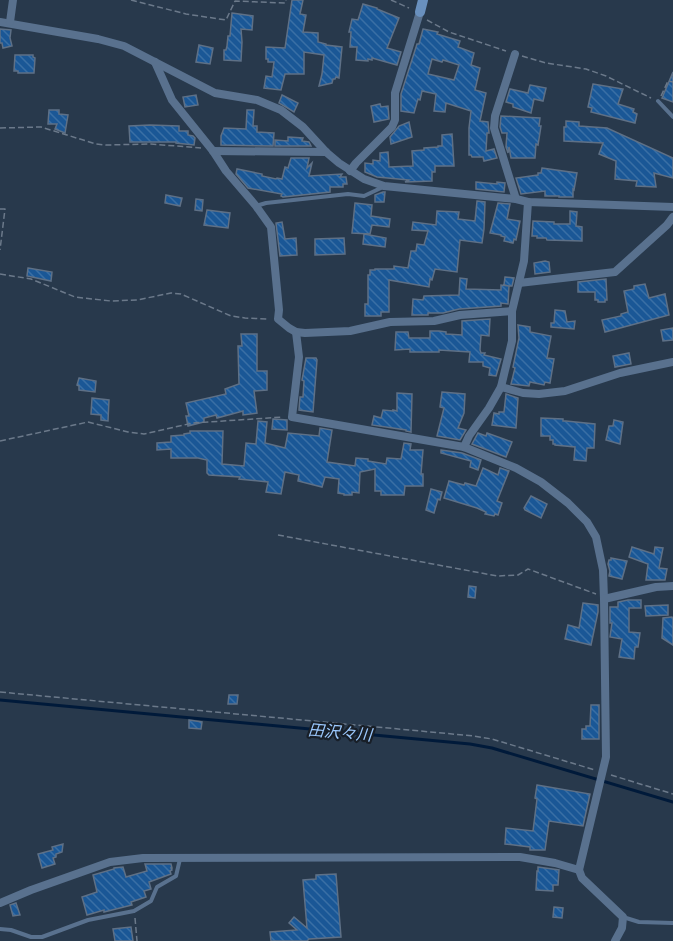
<svg xmlns="http://www.w3.org/2000/svg" width="673" height="941" font-family="'Nunito Sans','Noto Sans JP',sans-serif">
<style>
.lines{fill:none;stroke-linecap:round;stroke-linejoin:round}
.stream{stroke:#001a3a;stroke-width:3}
.building{fill:url(#building-back-hatch);stroke:#5e7086;stroke-width:1.5;fill-rule:evenodd}
.path{stroke:#6b798a;stroke-width:1.5;stroke-dasharray:6 3;stroke-linecap:butt}
.lane{stroke:#59718e;stroke-width:4}
.street{stroke:#59718e;stroke-width:8}
.secondary{stroke:#6990be;stroke-width:10}
.labels{text-anchor:middle;stroke-width:4.5;stroke-linejoin:round;paint-order:stroke}
.water-label{font-size:16px;font-style:italic;fill:#9bc8fd;stroke:#181f28}
</style>
<defs>
<pattern id="building-back-hatch" width="6" height="6" patternUnits="userSpaceOnUse" patternTransform="scale(1.5)"><rect width="6" height="6" fill="#1a5796"/><path d="M-1 5l2 2M0 0l6 6M5-1l2 2" fill="none" stroke="#3a6fa5"/></pattern>
</defs>
<rect width="100%" height="100%" fill="#28394c"/>
<g class="lines">
<polyline class="stream" points="0,700 470,744 492,748 673,802"/>
</g>
<g class="building">
<polygon points="292,0 303,0 300,14 306,15 303,32 318,33 318,42 326,44 326,45 342,47 339,78 336,77 335,79 333,79 332,83 319,86 322,74 324,55 304,52 304,74 285,74 281,90 264,88 266,76 272,77 274,62 268,62 268,59 266,59 266,47 285,48"/>
<polygon points="363,4 377,8 377,9 399,18 387,48 401,52 397,65 372,58 372,60 368,59 368,61 356,60 357,47 350,47 351,32 349,32 352,19 358,20"/>
<polygon points="232,13 253,16 252,30 241,29 242,42 241,61 224,60 224,50 226,50 227,46 228,36 230,36"/>
<polygon points="0,29 11,30 10,38 12,46 3,48 2,43 0,43"/>
<path d="M423,29l15,3 -1,2 23,7 -2,6 16,6 -3,12 9,3 -5,22 11,3 -6,28 8,1 1,11h-2l-1,18 8,-2 3,9 -13,3 -1,-4h-11l-1,-2h-2v-27l2,-17 -25,-8 -1,9 -11,-1 2,-17 -14,-3 -2,9 -2,-1 -4,14 -13,-2v-17l16,-50h2zM432,59l10,3 1,-2 16,5 -5,15 -26,-6z"/>
<polygon points="199,45 213,48 210,64 196,62"/>
<polygon points="15,55 33,55 33,57 35,58 34,73 18,73 18,71 14,71"/>
<polygon points="673,72 673,102 662,98"/>
<polygon points="593,84 623,89 618,104 634,109 633,112 637,114 635,123 591,112 592,108 588,107"/>
<polygon points="530,85 546,88 543,101 534,99 531,113 513,107 513,104 506,102 510,89 528,93"/>
<polygon points="196,95 198,105 185,107 183,97"/>
<polygon points="282,95 298,103 294,112 279,103"/>
<polygon points="380,104 381,107 388,106 389,119 374,122 371,106"/>
<polygon points="49,110 59,110 59,114 68,115 65,133 55,129 57,124 48,124"/>
<polygon points="247,110 254,110 253,126 257,126 257,132 274,133 273,146 221,145 221,136 224,128 246,129"/>
<polygon points="501,116 540,118 539,126 541,126 538,145 536,144 535,158 511,158 509,147 508,153 506,147 507,133 502,133 500,127"/>
<polygon points="566,121 579,122 579,126 607,128 673,158 673,178 654,173 656,187 636,186 637,181 615,179 616,161 599,154 603,143 564,141 564,127 566,127"/>
<polygon points="409,122 412,137 391,144 390,137 399,126"/>
<polygon points="150,125 179,126 179,131 188,131 188,135 193,136 195,138 194,145 176,143 176,142 130,142 129,126"/>
<polygon points="452,134 454,166 435,166 435,172 432,172 432,181 405,182 409,180 377,177 365,172 365,163 373,164 373,160 380,161 380,153 388,152 389,167 413,166 412,151 424,150 424,148 438,147 438,146 442,146 442,135"/>
<polygon points="288,137 303,138 302,141 309,142 311,146 275,146 275,140 288,141"/>
<polygon points="291,158 309,158 307,168 312,163 309,176 342,174 340,177 346,177 347,184 343,184 343,187 330,187 330,192 283,197 281,196 282,194 248,188 236,174 237,169 262,174 262,176 276,179 277,178 282,179 285,167 288,168"/>
<polygon points="542,168 577,173 574,190 573,189 573,197 559,197 559,196 545,196 545,191 521,194 516,178 538,175 538,173 541,173"/>
<polygon points="476,182 497,184 497,182 505,183 504,192 476,189"/>
<polygon points="383,192 385,192 384,202 375,202 375,195"/>
<polygon points="166,195 182,198 180,206 165,203"/>
<polygon points="196,199 203,200 202,211 195,210"/>
<polygon points="477,201 485,202 484,229 482,243 460,240 457,272 435,269 432,280 430,279 429,287 389,280 389,312 381,312 381,316 365,316 365,304 368,304 368,275 370,275 370,270 375,270 375,269 394,269 394,266 408,268 411,251 416,251 417,244 424,245 428,231 412,230 413,222 436,225 437,211 459,212 458,219 475,221"/>
<polygon points="355,203 372,205 371,216 390,219 389,227 372,225 370,234 352,233"/>
<polygon points="498,203 510,204 507,219 520,221 516,240 514,239 513,243 504,241 505,237 501,236 501,235 490,233"/>
<polygon points="207,210 230,213 228,228 204,225"/>
<polygon points="570,211 577,212 576,226 582,227 582,241 547,240 546,238 537,238 537,236 532,236 533,221 554,222 554,224 570,224"/>
<polygon points="282,222 285,239 296,238 297,255 280,256 276,223"/>
<polygon points="364,234 386,238 385,247 363,244"/>
<polygon points="344,238 345,254 315,255 315,239"/>
<polygon points="545,261 549,262 550,272 535,274 534,263"/>
<polygon points="28,268 52,272 51,281 27,276"/>
<polygon points="505,277 514,278 512,286 509,286 508,304 501,303 501,306 459,309 443,313 428,313 428,315 412,315 413,299 423,300 424,296 459,295 460,278 467,279 466,289 501,290 501,285 509,286 504,285"/>
<polygon points="606,279 607,300 605,300 605,302 598,302 598,300 595,300 595,292 578,292 578,282"/>
<polygon points="645,284 649,298 665,294 669,315 605,332 602,320 621,316 621,314 628,312 624,291 634,289 634,286"/>
<polygon points="555,310 565,311 567,322 575,321 574,329 551,327 551,323 554,323"/>
<polygon points="490,319 489,336 481,335 480,350 481,353 485,353 484,355 501,359 496,376 489,375 490,368 483,366 483,362 469,362 470,352 439,350 439,352 410,352 410,349 395,350 396,332 408,332 409,338 430,338 430,331 439,331 446,332 446,334 462,335 462,321"/>
<polygon points="518,325 530,327 530,332 551,336 547,358 554,359 550,383 545,382 544,385 530,382 529,386 511,384 515,368 513,367 519,338"/>
<polygon points="673,328 673,340 663,341 661,330"/>
<polygon points="241,334 257,334 257,371 267,371 267,390 254,391 257,413 243,415 243,411 217,418 216,415 204,418 204,422 188,426 186,416 189,416 186,403 226,394 225,389 239,384 238,346 242,346"/>
<polygon points="629,353 631,364 615,367 613,356"/>
<polygon points="306,358 316,358 317,360 313,412 299,410 300,397 303,397 304,381 302,380"/>
<polygon points="79,378 96,381 95,392 79,390 79,386 77,385"/>
<polygon points="442,392 465,394 464,413 458,428 466,430 460,440 437,436 444,408 440,407"/>
<polygon points="397,393 412,394 411,432 406,431 406,430 372,425 374,416 381,418 383,410 393,411 393,410 397,411"/>
<polygon points="506,394 518,398 516,428 492,425 494,413 499,414 499,412 504,412"/>
<polygon points="92,398 109,400 108,421 101,420 101,415 91,414"/>
<polygon points="541,418 563,419 563,421 566,421 595,424 594,448 587,448 586,461 574,460 575,447 555,445 555,444 553,444 553,440 550,440 550,436 541,436"/>
<polygon points="273,419 287,420 287,430 272,429"/>
<polygon points="614,420 623,422 620,444 606,440 609,426 613,426"/>
<polygon points="258,421 267,422 265,443 285,448 288,433 319,436 320,428 332,430 327,462 355,466 356,458 368,459 368,461 386,464 387,458 401,459 404,443 411,444 410,450 423,450 421,474 423,474 423,486 405,486 404,495 381,495 381,491 375,491 375,469 360,472 359,493 352,492 352,495 344,495 344,494 338,493 339,479 325,477 322,487 298,481 299,475 285,472 281,494 266,492 268,482 239,479 240,477 209,475 207,473 207,460 198,458 171,458 171,449 157,450 157,443 171,442 171,436 184,435 184,434 190,433 190,431 223,431 222,464 244,466 246,443 256,444"/>
<polygon points="478,433 486,436 487,433 512,442 506,457 472,444"/>
<polygon points="441,450 462,453 481,460 478,470 470,467 471,461 441,453"/>
<polygon points="483,468 498,475 500,468 509,471 497,501 502,503 498,515 495,514 494,516 485,514 486,512 477,508 444,498 449,481 464,485 465,483 476,486"/>
<polygon points="431,489 442,492 440,500 438,499 434,513 426,510"/>
<polygon points="531,496 547,504 541,518 525,510 524,508"/>
<polygon points="632,547 654,554 655,547 663,548 659,568 667,569 665,580 646,580 648,564 629,557"/>
<polygon points="611,558 627,561 622,579 609,576 610,571 608,564 609,560 611,560"/>
<polygon points="469,586 476,587 475,598 468,597"/>
<polygon points="628,600 641,600 641,608 629,608 629,632 640,633 638,647 635,647 634,659 619,657 622,639 610,637 612,623 610,623 610,607 618,607 618,602"/>
<polygon points="583,603 598,605 598,612 591,645 565,639 568,625 579,628"/>
<polygon points="668,605 668,615 646,616 645,606"/>
<polygon points="672,617 673,619 673,645 662,638 663,618"/>
<polygon points="229,695 238,695 237,704 228,704"/>
<polygon points="591,705 599,705 599,739 582,739 582,729 586,729 586,726 590,726"/>
<polygon points="189,720 202,722 201,729 189,728"/>
<polygon points="537,785 590,794 583,826 549,821 545,850 530,850 530,847 505,844 506,828 533,831 537,799 535,798"/>
<polygon points="63,844 62,852 56,854 56,857 53,858 55,864 42,868 38,854 53,850 52,847"/>
<polygon points="145,864 171,864 172,868 171,868 172,870 170,871 171,874 149,882 151,889 144,891 146,897 131,902 132,905 104,912 104,910 87,915 82,897 97,892 93,875 114,869 114,868 123,867 126,877 147,871"/>
<polygon points="538,867 559,870 558,885 553,885 553,891 536,890 537,871 538,871"/>
<polygon points="336,874 341,937 309,939 307,941 271,941 270,932 297,930 289,923 294,917 307,928 303,880 316,879 316,875"/>
<polygon points="16,903 20,915 13,916 10,905"/>
<polygon points="554,907 563,908 562,918 553,917"/>
<polygon points="131,927 133,941 115,941 113,929"/>
</g>
<g class="lines">
<g class="path">
<polyline points="131,0 186,14 226,20 235,1 285,3 286,0"/>
<polyline points="391,0 409,8"/>
<polyline points="427,20 449,32 506,51"/>
<polyline points="522,56 546,63 586,69 606,76 651,98"/>
<polyline points="661,96 668,81 673,82"/>
<polyline points="0,128 41,127 96,144 106,145 151,144 201,148"/>
<polyline points="0,209 5,209 0,250"/>
<polyline points="0,274 31,279 75,297 111,301 137,300 171,293 181,294 231,316 245,318 268,319"/>
<polyline points="0,441 88,422 128,432 144,434 193,423 283,417"/>
<polyline points="278,535 497,576 518,575 528,569 596,594"/>
<polyline points="0,692 474,736 492,739 595,770"/>
<polyline points="611,775 673,794"/>
<polyline points="135,918 137,941"/>
</g>
<g class="lane">
<polyline points="658,101 673,117"/>
<polyline points="256,206 266,203 348,194 364,196 383,187"/>
<polyline points="623,917 639,922 673,923"/>
<polyline points="0,929 11,930 31,937 42,937 88,920 134,911 151,901 157,887 176,876 180,859"/>
</g>
<g class="street">
<polyline points="0,22 98,39 124,46 215,93 257,100 281,110 303,127 326,152 339,163 364,179 384,186 516,199 528,202 673,207"/>
<polyline points="10,22 13,0"/>
<polyline points="515,54 495,116 494,128 516,199"/>
<polyline points="155,62 172,100 213,151 226,171 256,206 271,227 279,310 278,319 289,328 296,332 305,333 350,331 390,322 434,321 460,315 512,311"/>
<polyline points="213,151 326,152"/>
<polyline points="350,171 356,163 392,127 395,120 395,93 420,12"/>
<polyline points="519,283 615,272 667,225 673,217"/>
<polyline points="296,332 299,357 292,417 464,447 516,468 541,482 568,503 587,522 596,537 603,570 604,599 606,757 579,870 582,878 623,917 622,928 615,941"/>
<polyline points="501,387 523,393 539,394 565,391 620,373 673,362"/>
<polyline points="464,447 469,436 489,408 501,387 512,341 512,311 524,261 528,202"/>
<polyline points="604,599 656,587 673,586"/>
<polyline points="0,903 31,890 110,862 143,858 520,857 555,863 579,870"/>
</g>
<polyline class="secondary" points="420,12 423,0"/>
</g>
<g class="labels">
<g class="water-label">
<text transform="translate(340 732) rotate(5)" y="6">田沢々川</text>
</g>
</g>
</svg>
